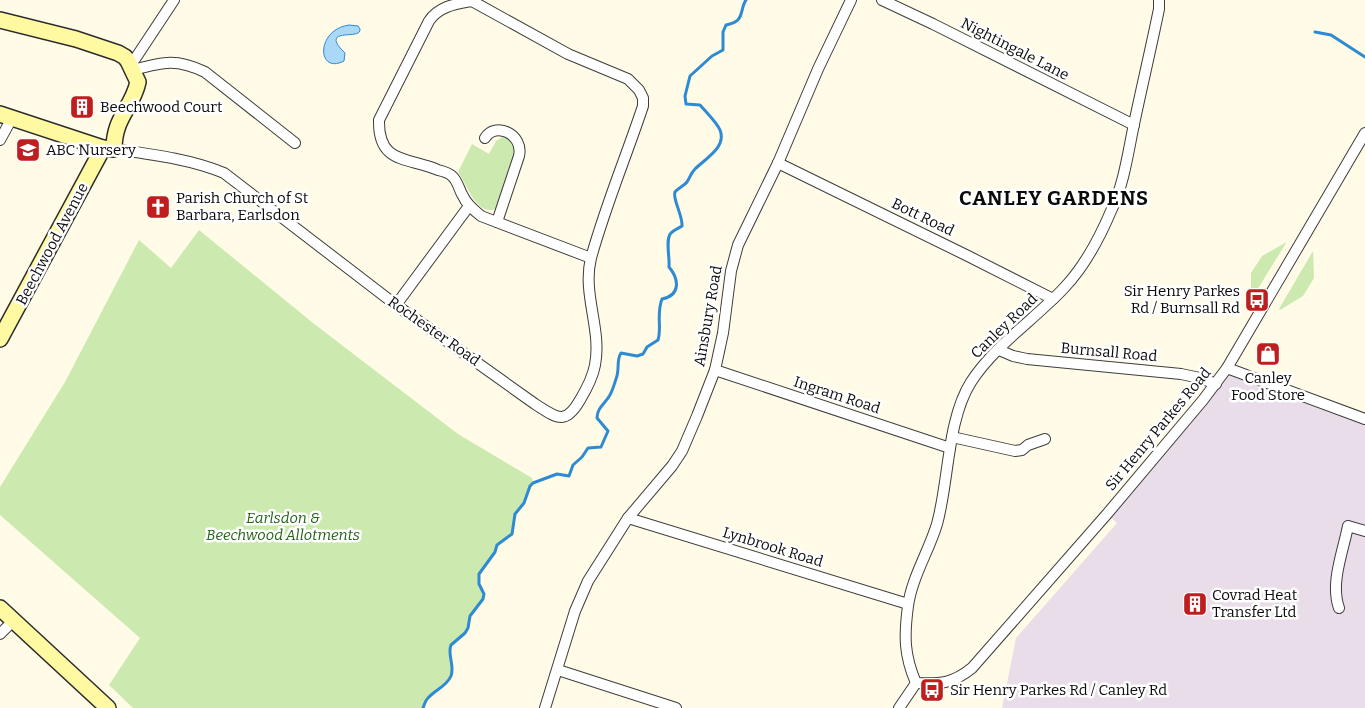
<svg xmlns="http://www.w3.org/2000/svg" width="1365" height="708" font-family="Bitter,serif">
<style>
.industrial{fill:#e9ddea}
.green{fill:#cceab0}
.water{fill:#a9d8f9;stroke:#2d8ad3}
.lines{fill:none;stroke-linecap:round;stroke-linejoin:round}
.stream{stroke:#2d8ad3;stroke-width:3}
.street-casing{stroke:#3d3d3d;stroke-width:12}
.secondary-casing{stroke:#2c2c2c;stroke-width:18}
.street{stroke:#fff;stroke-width:10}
.secondary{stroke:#fff9a2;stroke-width:15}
.labels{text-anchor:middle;stroke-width:5;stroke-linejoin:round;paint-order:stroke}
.street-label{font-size:15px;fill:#0a0a0a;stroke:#fff}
.poi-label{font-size:15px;fill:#0a0a0a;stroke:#fff;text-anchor:start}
.park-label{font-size:15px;font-style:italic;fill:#256319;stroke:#fff}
.district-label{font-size:20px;font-weight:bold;letter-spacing:1px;fill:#0a0a0a;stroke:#fff}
</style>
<rect width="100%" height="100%" fill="#fffbe7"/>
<polygon class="industrial" points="1227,368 1365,419 1365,708 1002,708 1016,638 1117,523 1107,514"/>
<g class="green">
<path d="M502,137c7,1 12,4 15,11l-18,59c-21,14 -32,-23 -41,-35l14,-28 17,10 7,-13z"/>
<path d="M199,230l114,93 145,111 74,44 1,5 -3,3 -6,17 -9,11 -3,20 -15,11 -2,7 -16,21v11l5,10 -1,5 -13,17 -2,12 -3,5 -14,12c-4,11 4,20 0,31 -5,11 -15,13 -23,22 -2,2 -4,7 -5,10h-290l-24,-23 31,-47 -140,-123v-28l65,-105 74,-142 32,28z"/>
<polygon points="1285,243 1286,243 1251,300 1251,273 1262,256"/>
<polygon points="1313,251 1314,278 1303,296 1280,310 1279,309"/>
</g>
<path class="water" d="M349,25l9,1 2,3c0,1 0,3 -2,4 -6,4 -37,-3 -13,20l-1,8c-27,14 -29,-31 5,-36z"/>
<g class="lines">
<g class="stream">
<polyline points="1315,32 1331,35 1365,57"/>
<path d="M423,708c1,-3 3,-8 5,-10 8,-9 18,-11 23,-22 4,-11 -4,-21 0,-31l14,-12 3,-5 2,-12 13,-17 1,-5 -5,-10v-10l16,-22 2,-7 15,-11 3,-20 9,-11 6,-17 3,-3 24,-9 12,2 4,-11 9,-8 6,-9 13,-1 7,-16 -11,-13c0,-9 6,-13 11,-20 4,-5 6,-13 8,-19 4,-9 0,-19 5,-26l16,3 6,-2 4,-7 11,-7c4,-12 -2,-26 4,-41 19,-4 17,-20 7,-32 1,-10 -4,-28 2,-34 3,-3 8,-5 11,-7 1,-10 -10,-28 -7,-34 3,-4 9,-6 12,-10 3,-5 4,-9 8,-13 10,-10 32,-22 25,-39 -3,-7 -14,-18 -20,-25l-14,-1 -1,-8 5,-20 22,-20 11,-6v-18l3,-7c3,-1 6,-1 9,-3 8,-3 6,-16 11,-22"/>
</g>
<defs>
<g id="street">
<polyline points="882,0 933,24 1134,125"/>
<polyline points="131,65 174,0"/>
<path d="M133,70c30,-8 43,-12 72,2l90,71"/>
<path d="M485,138c10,-17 39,-4 34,18l-22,66"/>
<polyline points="0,140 12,118"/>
<path d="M114,149c35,5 77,10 110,24l172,132 139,99c22,14 30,22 45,-4 6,-10 13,-24 15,-35 7,-36 -13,-71 -4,-107 14,-51 35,-101 52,-152v-8l-4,-8 -11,-11 -60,-25 -96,-53c-16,3 -33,5 -43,20l-50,99c-1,44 28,37 59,50 4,1 11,3 14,6 6,5 7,14 11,20 4,9 11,14 18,20l110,42"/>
<polyline points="778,163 970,257 1053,299"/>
<polyline points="396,305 469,206"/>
<polyline points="999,350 1013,356 1027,359 1181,374 1200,378 1216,384"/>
<polyline points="1227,368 1365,419"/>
<polyline points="715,370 950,448"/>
<polyline points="952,437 1015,451 1022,450 1028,445 1045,439"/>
<polyline points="628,518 908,604"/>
<path d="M1339,608c-9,-25 4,-56 9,-82l17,5"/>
<polyline points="0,634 13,621"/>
<polyline points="558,670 676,708"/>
<path d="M916,683c-12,-28 -12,-47 -8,-77 4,-29 21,-55 29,-82 12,-43 10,-104 34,-142 23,-36 64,-63 93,-94 19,-20 36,-51 47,-77 13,-27 17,-58 23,-87 8,-38 17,-76 25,-115v-9"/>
<path d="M916,683c25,1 36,1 56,-15l135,-154 96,-114 24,-32 138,-235"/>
<polyline points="545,708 575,611 588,581 628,518 672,466 682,451 697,416 715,370 723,333 731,271 738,245 778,163 818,69 851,0"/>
<polyline points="899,708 916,683"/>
</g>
<g id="secondary">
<path d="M0,20l76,19 42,14 7,4 3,4 10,21c-6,27 -24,35 -24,67l-11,-1 -103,-34"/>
<polyline points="0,339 103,148"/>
<polyline points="0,608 108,708"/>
</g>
</defs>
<use href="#street" class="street-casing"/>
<use href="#secondary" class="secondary-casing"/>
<use href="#street" class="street"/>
<use href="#secondary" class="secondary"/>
</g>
<defs>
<symbol id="building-square" viewBox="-11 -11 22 22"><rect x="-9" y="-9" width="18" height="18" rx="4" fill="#bf1d1e" stroke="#fff"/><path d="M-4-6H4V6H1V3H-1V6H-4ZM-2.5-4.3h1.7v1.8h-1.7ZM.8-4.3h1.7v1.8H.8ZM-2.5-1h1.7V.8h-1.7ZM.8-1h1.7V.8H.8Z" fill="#fff"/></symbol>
<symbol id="school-square" viewBox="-11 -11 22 22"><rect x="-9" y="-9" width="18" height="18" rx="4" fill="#bf1d1e" stroke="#fff"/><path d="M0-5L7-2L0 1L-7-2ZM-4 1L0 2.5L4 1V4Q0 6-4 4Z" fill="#fff"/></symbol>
<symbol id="church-square" viewBox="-11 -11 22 22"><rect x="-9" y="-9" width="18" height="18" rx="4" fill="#bf1d1e" stroke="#fff"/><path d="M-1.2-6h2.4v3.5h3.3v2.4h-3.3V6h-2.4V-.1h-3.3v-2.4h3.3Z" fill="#fff"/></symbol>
<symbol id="bus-square" viewBox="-11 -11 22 22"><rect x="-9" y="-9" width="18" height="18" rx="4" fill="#bf1d1e" stroke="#fff"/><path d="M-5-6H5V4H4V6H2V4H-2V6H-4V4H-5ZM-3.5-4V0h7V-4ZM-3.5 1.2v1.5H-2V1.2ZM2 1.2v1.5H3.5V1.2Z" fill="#fff"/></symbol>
<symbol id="shop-square" viewBox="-11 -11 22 22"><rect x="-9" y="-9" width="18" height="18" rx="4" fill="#bf1d1e" stroke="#fff"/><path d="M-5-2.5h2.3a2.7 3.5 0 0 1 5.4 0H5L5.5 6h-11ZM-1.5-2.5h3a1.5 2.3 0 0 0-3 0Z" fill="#fff"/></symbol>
</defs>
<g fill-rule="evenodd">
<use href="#building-square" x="68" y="93" width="28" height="28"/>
<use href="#school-square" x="14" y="136" width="28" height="28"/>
<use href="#church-square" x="144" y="193" width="28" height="28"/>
<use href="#bus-square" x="1243" y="286" width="28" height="28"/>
<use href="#shop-square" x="1254" y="340" width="28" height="28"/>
<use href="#building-square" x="1181" y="590" width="28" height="28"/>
<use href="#bus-square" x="918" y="676" width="28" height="28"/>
</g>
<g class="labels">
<g class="street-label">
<text transform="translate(1015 49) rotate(27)" y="5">Nightingale Lane</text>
<text transform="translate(923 217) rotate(26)" y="5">Bott Road</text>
<text transform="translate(52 244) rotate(-62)" y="5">Beechwood Avenue</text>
<text transform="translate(708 316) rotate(-80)" y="5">Ainsbury Road</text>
<text transform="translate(1004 326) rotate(-44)" y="5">Canley Road</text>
<text transform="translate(434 331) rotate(35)" y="5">Rochester Road</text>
<text transform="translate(1109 352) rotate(5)" y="5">Burnsall Road</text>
<text transform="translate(837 395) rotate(18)" y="5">Ingram Road</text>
<text transform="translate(1158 429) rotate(-50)" y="5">Sir Henry Parkes Road</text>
<text transform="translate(773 547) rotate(17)" y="5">Lynbrook Road</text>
</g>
<g class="poi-label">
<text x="100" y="112">Beechwood Court</text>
<text x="46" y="155">ABC Nursery</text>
<text x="176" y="203">Parish Church of St<tspan x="176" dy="17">Barbara, Earlsdon</tspan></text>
<text x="1240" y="296" text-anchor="end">Sir Henry Parkes<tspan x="1240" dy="17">Rd / Burnsall Rd</tspan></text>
<text x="1268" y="383" text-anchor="middle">Canley<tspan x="1268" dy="17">Food Store</tspan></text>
<text x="1212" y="600">Covrad Heat<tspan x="1212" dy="17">Transfer Ltd</tspan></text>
<text x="950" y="695">Sir Henry Parkes Rd / Canley Rd</text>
</g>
<g class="park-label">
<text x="283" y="523">Earlsdon &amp;<tspan x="283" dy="17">Beechwood Allotments</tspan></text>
</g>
<g class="district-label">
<text x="1054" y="205">CANLEY GARDENS</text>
</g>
</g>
</svg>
